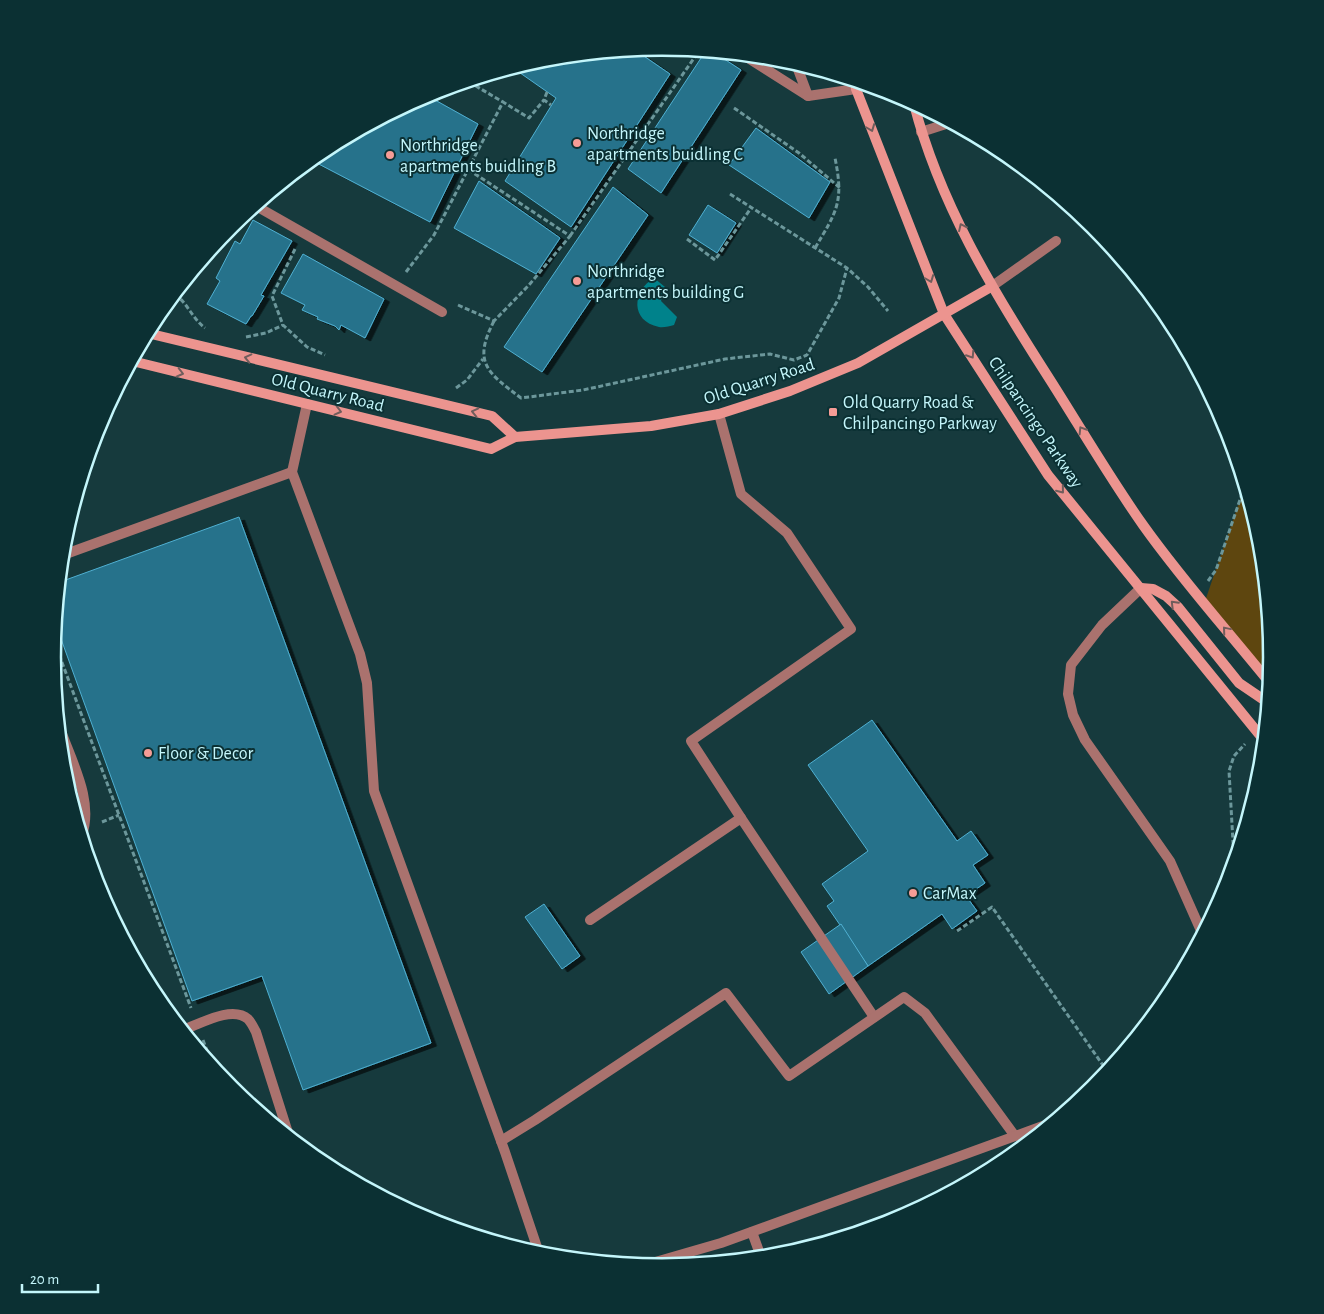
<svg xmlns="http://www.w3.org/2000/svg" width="1324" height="1314" font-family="'Alegreya Sans',sans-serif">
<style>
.green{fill:#5e460f}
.water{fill:#00828b}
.building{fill:#27728b;stroke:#4fb0d2;filter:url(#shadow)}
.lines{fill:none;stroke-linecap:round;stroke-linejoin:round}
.path{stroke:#6c979b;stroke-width:3;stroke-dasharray:5 2.5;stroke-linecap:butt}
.lane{stroke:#aa726e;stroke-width:10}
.street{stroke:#aa726e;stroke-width:10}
.secondary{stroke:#ec948f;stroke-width:10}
.oneway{stroke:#705d5c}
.poi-dot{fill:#f59c96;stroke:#0b3033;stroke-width:2}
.labels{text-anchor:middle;stroke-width:4;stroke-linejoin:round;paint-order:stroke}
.poi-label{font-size:18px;fill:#c4f6fb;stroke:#0b3033;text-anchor:start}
.street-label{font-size:18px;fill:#c4f6fb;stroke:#0b3033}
.rim{fill:none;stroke:#c4f6fb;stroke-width:2.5}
</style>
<defs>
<filter id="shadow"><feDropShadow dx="5.5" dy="3" stdDeviation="0" flood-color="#0009"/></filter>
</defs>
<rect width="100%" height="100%" fill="#163a3d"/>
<polygon class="green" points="1244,488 1260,538 1271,657 1269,682 1204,604"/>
<path class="water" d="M654,278l11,9 -4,14 16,16 -3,8c-4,1 -11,3 -15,2 -29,-6 -27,-36 -5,-49z"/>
<g class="building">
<polygon points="635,50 670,74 571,227 505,181 556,98 513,68 543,59"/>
<polygon points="705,52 715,53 741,70 661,193 628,169"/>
<polygon points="426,95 478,124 430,222 311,160 324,150"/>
<polygon points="756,128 830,182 809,218 729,165"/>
<polygon points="479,181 560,238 536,274 454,228"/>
<polygon points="613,187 648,215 542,372 504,347"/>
<polygon points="708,205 736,223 717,253 689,235"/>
<polygon points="253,220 292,241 261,295 264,296 252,316 251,316 246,324 207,304 220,281 216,278 235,241 240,244"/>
<polygon points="303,254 384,299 365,338 341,325 339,330 335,326 317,319 318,317 302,310 305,305 281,293"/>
<polygon points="239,517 431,1043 303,1090 262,976 192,1001 56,625 60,582"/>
<polygon points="872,720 957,841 971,831 988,855 973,865 985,883 966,896 977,911 952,929 942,914 868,966 827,906 834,901 822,884 868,851 808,765"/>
<polygon points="544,904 580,956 562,969 525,917"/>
<polygon points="841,924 868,966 829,994 801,952"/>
</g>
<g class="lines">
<g class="path">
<polyline points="469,82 503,102"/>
<polyline points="547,92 544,100 551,105"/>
<polyline points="734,108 799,153 840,188"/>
<polyline points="730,194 847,268 868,287 888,311"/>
<polyline points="570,236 699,51"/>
<polyline points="687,239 715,260 751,208"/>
<path d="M815,248c22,-37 29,-46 20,-90"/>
<polyline points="295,249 272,296 283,325 307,347 325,355"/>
<polyline points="406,272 434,235 503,102 529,118 544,100"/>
<path d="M175,294c13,10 17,24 30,34"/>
<polyline points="458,305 494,321 529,285 570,236 469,170"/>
<path d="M494,321c-22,42 -6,52 27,77l62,-8 142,-31 45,-5 24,6 13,-5 32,-57 8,-30"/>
<polyline points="246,337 266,333 283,325"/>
<polyline points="456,388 467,380 483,359"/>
<polyline points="1208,581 1216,570 1244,488"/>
<polyline points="54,641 191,1008"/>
<polyline points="102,822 119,815"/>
<polyline points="1234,860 1229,771 1234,756 1245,744"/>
<polyline points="957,931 992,907 1107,1071"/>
<polyline points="203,1040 213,1066"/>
</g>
<g class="lane">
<polyline points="745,56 808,96 856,89"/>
<polyline points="796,64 808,96"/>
<polyline points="991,287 1056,241"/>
<polyline points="307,404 292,472 360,654 367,683 374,791 505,1152 539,1253"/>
<polyline points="719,414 741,494 787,533 851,629 691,741 741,818"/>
<polyline points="63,555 292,472"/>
<polyline points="1141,588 1102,625 1071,665 1068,694 1073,715 1085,740 1170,861 1202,933"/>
<path d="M60,728c11,33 34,72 22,107"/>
<polyline points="590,920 741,818 874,1017"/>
<path d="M183,1030c17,-6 49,-25 65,-11 3,3 6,9 8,13l33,104"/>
<polyline points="501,1141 535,1120 726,993 789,1076 904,997 925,1013 1015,1136"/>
<polyline points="752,1232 761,1257"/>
<polyline points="645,1265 721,1243 1051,1123"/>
</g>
<g class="street">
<polyline points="921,132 949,123"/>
<polyline points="256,206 442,312"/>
</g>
<g class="secondary">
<polyline points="856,82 856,89 944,314 1048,475 1263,739"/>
<path d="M914,104c25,98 79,187 133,271 32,50 62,102 96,150 39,55 84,105 126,157"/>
<polyline points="147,333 492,416 515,437"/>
<polyline points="132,361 491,449 515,437 651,426 719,414 790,391 858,363 991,287"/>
<polyline points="1141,588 1153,589 1166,596 1178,607 1239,683 1267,702"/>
</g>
</g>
<defs><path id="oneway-chevron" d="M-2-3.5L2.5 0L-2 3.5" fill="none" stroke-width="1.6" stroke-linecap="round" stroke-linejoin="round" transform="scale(1.25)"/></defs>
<g class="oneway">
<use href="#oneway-chevron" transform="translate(871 128) rotate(69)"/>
<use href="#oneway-chevron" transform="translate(962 227) rotate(-115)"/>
<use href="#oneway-chevron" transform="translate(930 279) rotate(69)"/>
<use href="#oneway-chevron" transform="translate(971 355) rotate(57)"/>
<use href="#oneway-chevron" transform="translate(248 358) rotate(-167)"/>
<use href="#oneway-chevron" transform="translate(180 373) rotate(14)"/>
<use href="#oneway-chevron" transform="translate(338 411) rotate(14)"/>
<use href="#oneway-chevron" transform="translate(475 412) rotate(-167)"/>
<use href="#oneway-chevron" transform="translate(1082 430) rotate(-122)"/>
<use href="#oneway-chevron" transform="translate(1061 490) rotate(51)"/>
<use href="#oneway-chevron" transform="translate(1174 604) rotate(-135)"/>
<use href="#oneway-chevron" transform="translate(1226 630) rotate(-130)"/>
</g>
<g class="poi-dot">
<circle cx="577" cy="143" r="5"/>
<circle cx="390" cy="155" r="5"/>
<circle cx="577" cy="281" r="5"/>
<rect x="828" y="407" width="10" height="10" rx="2.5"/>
<circle cx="148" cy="753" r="5"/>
<circle cx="913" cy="893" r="5"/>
</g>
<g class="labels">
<g class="poi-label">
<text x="587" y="139">Northridge<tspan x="587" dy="21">apartments buidling C</tspan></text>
<text x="400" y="151">Northridge<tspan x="400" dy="21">apartments buidling B</tspan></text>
<text x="587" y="277">Northridge<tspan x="587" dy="21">apartments building G</tspan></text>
<text x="843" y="408">Old Quarry Road &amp;<tspan x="843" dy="21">Chilpancingo Parkway</tspan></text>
<text x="158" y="759">Floor &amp; Decor</text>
<text x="923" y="899">CarMax</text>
</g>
<g class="street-label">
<text transform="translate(759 381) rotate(-18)" y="6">Old Quarry Road</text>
<text transform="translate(328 392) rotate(14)" y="6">Old Quarry Road</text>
<text transform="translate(1036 422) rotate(56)" y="6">Chilpancingo Parkway</text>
</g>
</g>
<path d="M0 0H1324V1314H0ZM61 657a601 601 0 1 1 1202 0a601 601 0 1 1-1202 0Z" fill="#0b3033" fill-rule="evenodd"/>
<path class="rim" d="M61 657a601 601 0 1 1 1202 0a601 601 0 1 1-1202 0Z"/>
<path d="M22 1284v8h76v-8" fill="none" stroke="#c4f6fb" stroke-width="2.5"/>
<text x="30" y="1284" font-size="15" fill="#c4f6fb" stroke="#0b3033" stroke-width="4" paint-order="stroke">20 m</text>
</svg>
